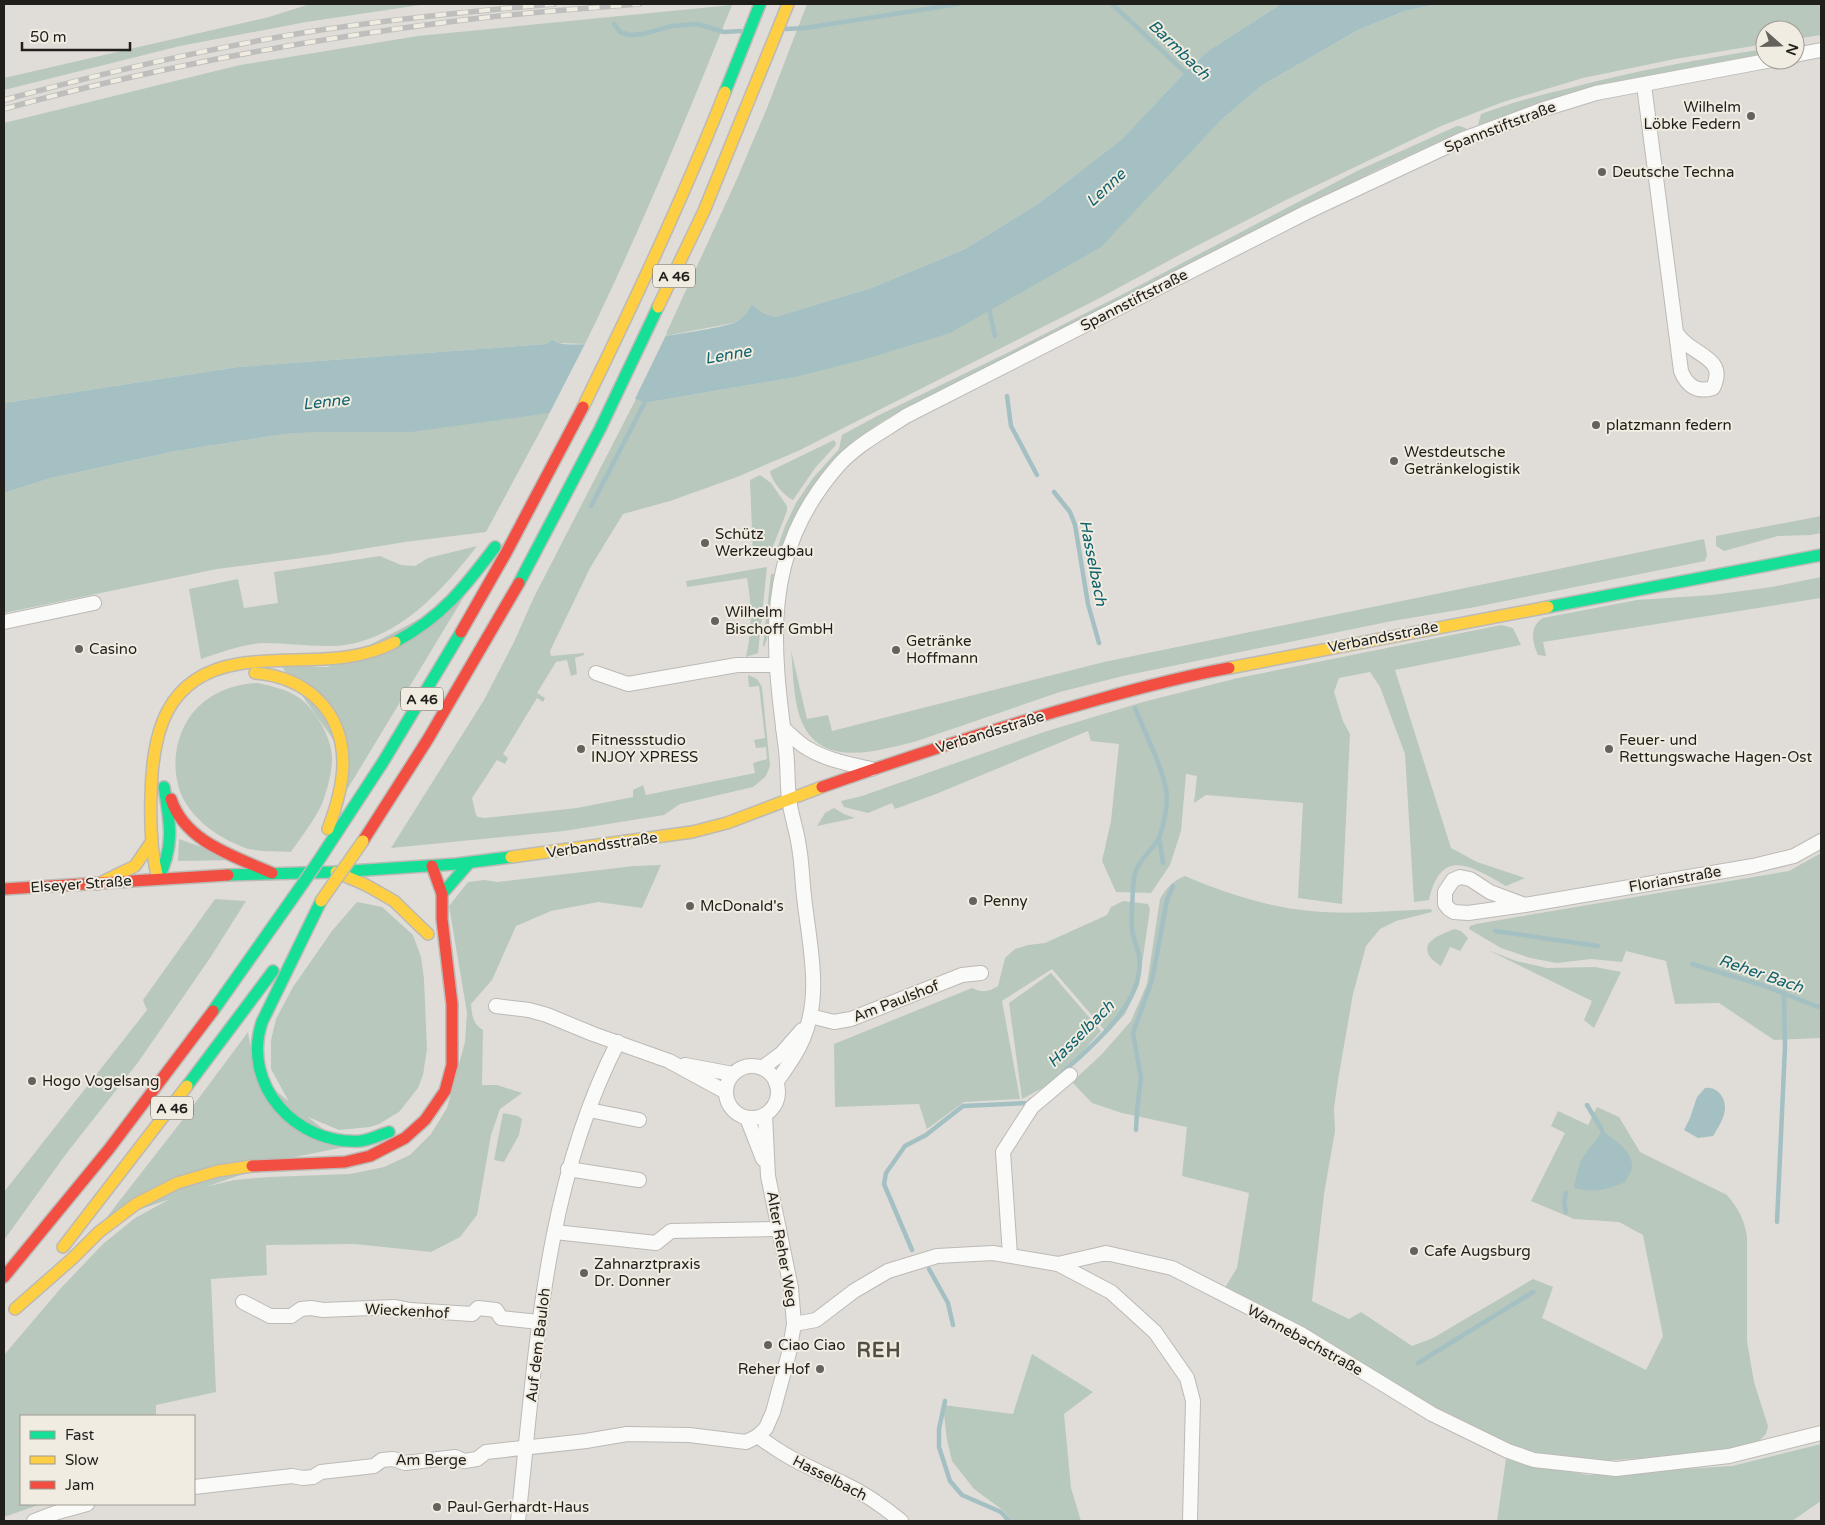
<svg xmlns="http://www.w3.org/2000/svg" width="1825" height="1525" font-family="'Varela Round',sans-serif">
	<rect width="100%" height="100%" fill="#e0ddd8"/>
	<g fill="#b8c8bd">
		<path d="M310,4H427L306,22L180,46L4,90V78L269,17Z"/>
		<path d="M807,4H1281L1208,51L1185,72L1122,139L1038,204L965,249L871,288L775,317L763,313L752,304L743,318L733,323L665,336L736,181L767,108Z"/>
		<path d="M1438,4H1821V35L1795,39V30H1765V44L1675,59L1583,78L1503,102L1441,126L1288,199L1183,253L1096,300L798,451L737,477L670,501L623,514L590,568L550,651L551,656L584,653V655L575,658L577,674L571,676L567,660L556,662L537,693L545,698L543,702L537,698L503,754L508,758L505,764L497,760L472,798L476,815L478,817L485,818L577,808L633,797V790L643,785L646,795L755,773L753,763L767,759L766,747L756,748L754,740L765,738L759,686L749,687L748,675L757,679L762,687L770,766L766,776L753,787L680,804L664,815L564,831L391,848L484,700L514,642L534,597L636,399L644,403L791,378L1219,122L1261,86L1358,30L1405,11Z"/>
		<path d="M732,5C686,119 639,234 585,344L559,343L553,339L546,344L238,367L4,403V123L240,65L418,36Z"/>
		<path d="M1765,49V54C1668,70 1571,91 1478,125L1481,114C1510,103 1540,95 1570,88C1634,71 1699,59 1765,49Z"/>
		<path d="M1457,126H1460L1467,129L1377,170L886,419C833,453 801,491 780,551L777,549L785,526L796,503L813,478L839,449L842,435L877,416L1007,353L1127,292L1359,170Z"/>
		<path d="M550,413L486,532L405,542L325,555L217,569L4,613V493L51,478L176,451L285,434Z"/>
		<path d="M834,440L836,443L835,446L815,468L793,500C784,496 771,480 770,471Z"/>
		<path d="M760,475L771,483L787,506V511L770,554L753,556L750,480Z"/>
		<path d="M1821,516V533L1811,535L1778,536L1724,551L1716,546V536Z"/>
		<path d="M1704,539L1707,555L1705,561L1470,608L1392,621L1123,676L1060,692L917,741C873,752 814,771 798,711C793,691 793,670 791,650L807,719L828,715L832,731L1104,662Z"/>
		<path d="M477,546C440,594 391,648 326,646C305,646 285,643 264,643C243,644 221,652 201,659L189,589L238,579L244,608L278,603L274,572L380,556L401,565L415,566L428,558Z"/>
		<path d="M767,567L758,653L746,657C752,629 752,607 747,578L687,587L686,581Z"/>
		<path d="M771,574H774L767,639L764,647L763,646Z"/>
		<path d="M1821,577V598L1543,642L1546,656L1538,655C1532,642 1529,626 1543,618L1637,600L1712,595L1772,587Z"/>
		<path d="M465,595L345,793L349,762L282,667H328Z"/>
		<path d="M1501,625L1513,628L1521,645L1395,670L1451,848L1477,862L1525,878L1506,886C1473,867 1441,845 1429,900L1414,902L1405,754L1380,687L1370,672L1339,678L1334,692L1343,721L1350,734L1342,904L1298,898L1303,803L1206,795L1194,803L1197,776L1186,774L1181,831L1170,865L1151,893L1116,892L1102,861L1111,821L1119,744L1091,741L1088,731L936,794L895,809L892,803L868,813L844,807L841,801L862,796L1044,732L1143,702L1238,678Z"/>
		<path d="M258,683C271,686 286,689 298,697C314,707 333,739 332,759C332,773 327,790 322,804C314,821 301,837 291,852C274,851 253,853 238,845C217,836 197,822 185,802C177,788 174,769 176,754C182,710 214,685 258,683Z"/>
		<path d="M834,808L844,814L855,818L817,826L825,813Z"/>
		<path d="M179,839L238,860L178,861Z"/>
		<path d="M1821,853V1038L1774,1040L1719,1003L1675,1004L1666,961L1626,951L1622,962L1591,959L1557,963L1530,958L1501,948L1469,929L1470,926L1476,924L1789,871Z"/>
		<path d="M661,865L642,908L598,902L551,911L516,926L492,980L471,1004C472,1016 473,1024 483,1030L482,1085H497L522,1093L500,1109L491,1135L477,1215L460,1237L431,1252L355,1244L266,1245L267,1275L211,1279L216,1392L156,1405V1416H21V1504H41L4,1517V1355L61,1288L103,1244L135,1218L170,1199L201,1188L234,1180L269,1177L350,1174L384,1167L410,1155L431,1134L447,1108L465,1042L467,1013L449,906L468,882L485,880L497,882L634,866Z"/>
		<path d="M1185,876C1225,893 1267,907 1310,911C1350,915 1391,911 1431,909L1432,912L1396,921L1380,929L1366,946L1353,994L1338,1080L1334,1108L1335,1131L1324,1194L1312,1301L1349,1319L1361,1312L1412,1346L1433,1338L1533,1279L1553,1287L1542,1318L1646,1370L1663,1336L1643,1235L1619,1222L1574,1219L1531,1201L1565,1133L1551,1126L1558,1111L1588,1125L1597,1107L1619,1117L1640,1152L1727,1195C1738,1208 1744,1219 1747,1236V1341L1754,1382L1768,1426L1766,1434L1753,1447L1728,1452L1587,1462L1509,1447L1434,1412L1223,1291L1237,1268L1249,1193L1182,1176L1187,1127L1122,1113L1092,1103L1072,1082L1102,1054L1131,1021L1147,984L1160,899C1167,887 1173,881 1185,876Z"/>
		<path d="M215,899L246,901L210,958L139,1061L66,1154L4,1240V1192L147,1010L143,1000Z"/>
		<path d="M1123,901L1148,904L1150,909L1139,985L1125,1014L1107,1033L1052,969L1002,1001L1020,1099L964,1102L927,1129L919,1104L835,1107L834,1044L972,988C983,993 988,992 998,986L1005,958L1015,949L1028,945L1045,943L1107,915L1111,907Z"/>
		<path d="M357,902L382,907L413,935L421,957L424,979L427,1049L423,1075L418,1088L399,1112L379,1124L370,1127L339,1130L294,1111L271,1069V1040L276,1019L293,987L332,931Z"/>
		<path d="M1454,929L1461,931L1468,938L1460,951L1450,947L1441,966C1433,960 1425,956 1428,944L1436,937Z"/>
		<path d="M1488,950L1516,961L1547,968L1595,967L1621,972L1594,1028L1584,1020L1592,1001Z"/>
		<path d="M1051,973L1101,1031L1075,1060L1046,1086L1022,1099L1009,1003Z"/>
		<path d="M248,1032L255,1074L345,1147L290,1158L103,1222L184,1118Z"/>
		<path d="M503,1113L518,1116L522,1119L519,1135L504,1162L494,1160Z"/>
	</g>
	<g fill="#b7c8bc">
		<path d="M1032,1354L1093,1392L1064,1414L1071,1488L1081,1521H1012L1004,1511L974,1489L952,1461L947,1440L943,1405L1013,1414Z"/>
		<path d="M1821,1444V1501L1792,1521H1497L1506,1459L1588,1475L1732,1466Z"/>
	</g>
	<g fill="#a4c0c2">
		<path d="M1281,4H1438L1405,11L1358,30L1261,86L1219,122L1101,247L950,333L862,360L791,378L644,403L636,399L550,413L411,432H316L285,434L176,451L51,478L4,493V403L238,367L546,344L553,339C553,339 558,343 559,343C578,350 712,331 734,323C743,319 747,312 752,304L763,313L775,317L871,288L965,249L1038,204L1122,139L1185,72L1208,51Z"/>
		<path d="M1705,1088C1717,1086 1726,1098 1725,1109C1724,1119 1718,1128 1713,1136L1698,1138L1684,1130L1690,1118L1697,1097Z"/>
		<path d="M1602,1130C1612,1139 1633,1150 1632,1167C1632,1171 1627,1178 1625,1182C1607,1190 1594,1193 1574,1188C1576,1178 1578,1165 1583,1157C1590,1147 1597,1141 1602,1130Z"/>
	</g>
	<path fill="#e0ddd8" d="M667,333L634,401L548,416L586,342Z"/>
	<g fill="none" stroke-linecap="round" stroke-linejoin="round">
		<g stroke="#a4c0c2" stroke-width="4.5">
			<path d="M1112,4L1188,75"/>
			<path d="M614,24L620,32L630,35L643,34L672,26L697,24L724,32L741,31"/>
			<path d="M786,29L805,28L958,4"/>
			<path d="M989,308L995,336"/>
			<path d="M1007,396L1011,426L1037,475"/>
			<path d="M1054,492L1070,512L1075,525L1088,604L1099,643"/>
			<path d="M591,506L647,398"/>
			<path d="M1159,837L1163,863"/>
			<path d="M1495,931L1598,946"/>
			<path d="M1692,964L1762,985L1821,1008"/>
			<path d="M1063,1072C1094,1044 1146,1002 1139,955C1137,947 1133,938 1132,930C1131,922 1133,879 1135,873C1139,858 1155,849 1160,835C1164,823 1167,810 1167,797C1166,774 1144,731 1135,708"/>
			<path d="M1587,1105L1602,1130"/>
			<path d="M1136,1130L1137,1110L1141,1078L1133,1033L1152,980L1167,900L1173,886"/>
			<path d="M1566,1212L1564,1202L1566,1193"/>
			<path d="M1777,1222L1785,1047L1784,993"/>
			<path d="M912,1250L884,1184L886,1173L905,1146L926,1135L963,1106L1028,1103L1031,1100"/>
			<path d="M929,1269L948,1303L953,1325"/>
			<path d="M1418,1363L1533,1292"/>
			<path d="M945,1401L939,1429V1447L950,1481L962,1495L1001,1512L1009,1521"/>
		</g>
		<defs>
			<g id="street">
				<path d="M1795,55L1821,50"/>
				<path d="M1644,85L1681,371C1687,386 1697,393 1713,388C1725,363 1705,358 1688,345C1684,342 1680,338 1677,334"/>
				<path d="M4,622L94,603"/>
				<path d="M596,673L628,684L737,665H776"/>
				<path d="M783,728C791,735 798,743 807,748C826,760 850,764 871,769"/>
				<path d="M1525,905L1490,892L1470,879L1460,877L1453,880L1445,892V904L1449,909L1454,912L1468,913L1525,905L1753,866L1794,856L1821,841"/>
				<path d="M496,1006L529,1010L547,1015L593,1034L669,1061L726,1092"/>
				<path d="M810,1016L834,1022L851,1019L962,975L981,973"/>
				<path d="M685,1065L733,1074"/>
				<circle cx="752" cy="1092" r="26"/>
				<path d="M762,1068L781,1054L802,1030"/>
				<path d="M776,1083C785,1069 796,1056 802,1041C823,995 809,944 804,896C802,880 802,863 799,847C797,831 791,815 789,799C787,783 788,766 786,750C772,643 761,555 837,467C856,445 882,432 906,416L1307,212L1461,140L1541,110L1596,93L1772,60"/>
				<path d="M589,1110L639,1120"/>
				<path d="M747,1118L763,1159"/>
				<path d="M568,1169L639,1180"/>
				<path d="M555,1232L656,1243L671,1231L779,1229"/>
				<path d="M1010,1255L1003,1152L1032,1107L1070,1075"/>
				<path d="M1058,1264L1111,1292L1155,1332L1187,1378L1193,1401L1190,1521"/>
				<path d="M243,1302L270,1316H291L301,1309L311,1308L323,1310L395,1307L410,1310L472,1314L478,1308L496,1310L501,1318L539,1322"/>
				<path d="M794,1324L816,1320L854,1291L888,1271L937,1256L993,1253L1058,1264L1106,1253L1172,1268L1301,1334L1432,1414L1508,1451L1534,1460L1616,1469L1729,1456L1821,1433"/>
				<path d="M758,1436C784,1457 813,1469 843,1483C864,1493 883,1506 901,1521"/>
				<path d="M194,1487L292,1476L303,1478L313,1477L321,1472L374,1466L382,1460L393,1459L405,1463L455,1457L464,1461L477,1459L486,1452L586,1441L627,1434L689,1435L746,1442L758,1436L766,1428L773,1412L789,1353L794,1324L791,1288L768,1176L765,1115"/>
				<path d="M34,1521L58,1512L87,1504"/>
				<path d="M518,1521C536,1360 542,1190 618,1042"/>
			</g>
			<g id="fast">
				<path d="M725,92L760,4"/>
				<path d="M519,583L600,429L658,307"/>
				<path d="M1548,607L1821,555"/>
				<path d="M395,642C442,617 464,588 495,547"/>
				<path d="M317,863L383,762L461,632"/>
				<path d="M228,875L336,872L456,864L511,857"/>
				<path d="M158,879C175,846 170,822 164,787"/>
				<path d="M442,894L469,863"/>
				<path d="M321,901L262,1022C241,1085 296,1145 360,1141C370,1140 379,1135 389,1132"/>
				<path d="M213,1011L292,899"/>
				<path d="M187,1086L273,971"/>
			</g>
			<g id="slow">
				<path d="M658,307L704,211L788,4"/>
				<path d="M583,407C634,303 683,199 725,92"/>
				<path d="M1229,668L1548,607"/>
				<path d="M255,673C305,677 342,709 343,762C343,785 336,808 328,829"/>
				<path d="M511,857L692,832L727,823L822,787"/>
				<path d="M336,872L366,885L394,901L428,934"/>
				<path d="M158,879C151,852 150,824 151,796C152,732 166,676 238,664C291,655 346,668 395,642"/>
				<path d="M98,884L135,866L152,841"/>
				<path d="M63,1247L187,1086"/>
				<path d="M15,1309L73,1258L99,1232L136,1204L177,1183L218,1171L252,1166"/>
			</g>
			<g id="jam">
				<path d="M461,632L506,553L583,407"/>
				<path d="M822,787C913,755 1006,725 1100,699C1143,687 1185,676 1229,668"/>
				<path d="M171,799C185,842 234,856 272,873"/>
				<path d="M363,841L428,739L519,583"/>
				<path d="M4,889L228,875"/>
				<path d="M252,1166L345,1162L370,1156L405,1138L425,1120L445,1091L452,1065V1004L442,919V894L432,866"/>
				<path d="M4,1277L109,1149L213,1011"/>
			</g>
		</defs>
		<use href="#street" stroke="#bcbab6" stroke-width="16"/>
		<use href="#fast" stroke="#bcbab6" stroke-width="14"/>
		<use href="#slow" stroke="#bcbab6" stroke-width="14"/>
		<use href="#jam" stroke="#bcbab6" stroke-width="14"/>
		<use href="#street" stroke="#fafaf9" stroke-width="14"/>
		<use href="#fast" stroke="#16e098" stroke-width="11"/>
		<use href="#slow" stroke="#ffcf43" stroke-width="11"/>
		<use href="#jam" stroke="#f24e42" stroke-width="11"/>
		<defs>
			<g id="rail">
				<path d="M4,100C106,72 210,48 314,31C393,19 474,11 554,4"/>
				<path d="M4,109C152,68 304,40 456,21C517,13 579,9 640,4"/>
			</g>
		</defs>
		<use href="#rail" stroke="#bebebc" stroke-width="5.5"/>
		<use href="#rail" stroke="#f1ece1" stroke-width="4" stroke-dasharray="11" stroke-linecap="butt"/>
		<defs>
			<path id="fast-bridge" d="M292,899L317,863"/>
			<path id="slow-bridge" d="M321,901L363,841"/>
		</defs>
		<use href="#fast-bridge" stroke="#bcbab6" stroke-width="14" stroke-linecap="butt"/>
		<use href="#slow-bridge" stroke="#bcbab6" stroke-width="14" stroke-linecap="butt"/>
		<use href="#fast-bridge" stroke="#16e098" stroke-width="11"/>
		<use href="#slow-bridge" stroke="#ffcf43" stroke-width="11"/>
	</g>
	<g fill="#64625d" stroke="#f1ece1" stroke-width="2">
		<circle cx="1751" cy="116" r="5"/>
		<circle cx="1602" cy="172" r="5"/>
		<circle cx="1596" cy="425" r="5"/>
		<circle cx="1394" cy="461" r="5"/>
		<circle cx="705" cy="543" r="5"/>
		<circle cx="715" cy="621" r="5"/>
		<circle cx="79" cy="649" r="5"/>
		<circle cx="896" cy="650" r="5"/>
		<circle cx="581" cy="749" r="5"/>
		<circle cx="1609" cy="749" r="5"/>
		<circle cx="973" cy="901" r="5"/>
		<circle cx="690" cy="906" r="5"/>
		<circle cx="32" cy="1081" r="5"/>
		<circle cx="1414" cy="1251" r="5"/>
		<circle cx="584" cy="1273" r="5"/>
		<circle cx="768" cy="1345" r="5"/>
		<circle cx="820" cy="1369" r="5"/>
		<circle cx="437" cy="1507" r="5"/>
	</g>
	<g text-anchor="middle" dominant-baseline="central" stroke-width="4" stroke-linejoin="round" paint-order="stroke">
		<g fill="#f1ece1" stroke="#5f5c56" stroke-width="1">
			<rect x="653" y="264.5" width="42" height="23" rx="4"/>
			<rect x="401" y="687.5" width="42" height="23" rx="4"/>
			<rect x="151" y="1096.5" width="42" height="23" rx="4"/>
		</g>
		<g font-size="14" font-weight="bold" fill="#211f1b">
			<text x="674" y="276">A 46</text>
			<text x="422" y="699">A 46</text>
			<text x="172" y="1108">A 46</text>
		</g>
		<g font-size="15" fill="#211f1b" stroke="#f1ece1" text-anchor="start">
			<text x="1741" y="107" text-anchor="end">Wilhelm<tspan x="1741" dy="17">Löbke Federn</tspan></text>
			<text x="1612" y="172">Deutsche Techna</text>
			<text x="1606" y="425">platzmann federn</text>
			<text x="1404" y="452">Westdeutsche<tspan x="1404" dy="17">Getränkelogistik</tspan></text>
			<text x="715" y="534">Schütz<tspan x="715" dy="17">Werkzeugbau</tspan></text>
			<text x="725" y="612">Wilhelm<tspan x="725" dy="17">Bischoff GmbH</tspan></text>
			<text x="906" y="641">Getränke<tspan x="906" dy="17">Hoffmann</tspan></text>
			<text x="89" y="649">Casino</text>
			<text x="591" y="740">Fitnessstudio<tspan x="591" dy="17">INJOY XPRESS</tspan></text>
			<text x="1619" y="740">Feuer- und<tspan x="1619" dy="17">Rettungswache Hagen-Ost</tspan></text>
			<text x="983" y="901">Penny</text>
			<text x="700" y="906">McDonald's</text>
			<text x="42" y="1081">Hogo Vogelsang</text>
			<text x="1424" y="1251">Cafe Augsburg</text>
			<text x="594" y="1264">Zahnarztpraxis<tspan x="594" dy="17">Dr. Donner</tspan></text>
			<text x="778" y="1345">Ciao Ciao</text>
			<text x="810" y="1369" text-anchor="end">Reher Hof</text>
			<text x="447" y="1507">Paul-Gerhardt-Haus</text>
		</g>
		<g font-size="15" fill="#211f1b" stroke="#f1ece1">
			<text transform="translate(1500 127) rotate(-21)">Spannstiftstraße</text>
			<text transform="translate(1134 300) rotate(-27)">Spannstiftstraße</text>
			<text transform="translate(1383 637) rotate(-11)">Verbandsstraße</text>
			<text transform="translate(990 732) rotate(-17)">Verbandsstraße</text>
			<text transform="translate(602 845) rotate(-8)">Verbandsstraße</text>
			<text transform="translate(1675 879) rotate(-10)">Florianstraße</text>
			<text transform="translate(81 884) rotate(-4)">Elseyer Straße</text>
			<text transform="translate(896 1001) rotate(-21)">Am Paulshof</text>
			<text transform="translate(782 1249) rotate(80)">Alter Reher Weg</text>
			<text transform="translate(407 1311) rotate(3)">Wieckenhof</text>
			<text transform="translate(1305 1340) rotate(29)">Wannebachstraße</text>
			<text transform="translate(538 1345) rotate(-83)">Auf dem Bauloh</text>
			<text x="431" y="1460">Am Berge</text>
			<text transform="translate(830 1478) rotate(27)">Hasselbach</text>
		</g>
		<g font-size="16" font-style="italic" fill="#10636d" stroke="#f1ece1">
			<text transform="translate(1179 50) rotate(44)">Barmbach</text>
			<text transform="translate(1106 188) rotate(-43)">Lenne</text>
			<text transform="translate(728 355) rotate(-10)">Lenne</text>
			<text transform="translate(326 402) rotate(-6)">Lenne</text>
			<text transform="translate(1093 563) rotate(79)">Hasselbach</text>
			<text transform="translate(1761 974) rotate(19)">Reher Bach</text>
			<text transform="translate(1081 1034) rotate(-45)">Hasselbach</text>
		</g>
		<g font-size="20" font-weight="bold" letter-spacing="1" fill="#524e45" stroke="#f1ece1">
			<text x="879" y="1351">REH</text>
		</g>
	</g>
	<rect width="1825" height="1525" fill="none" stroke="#211f1b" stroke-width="10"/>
	<rect x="20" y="1415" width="175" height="90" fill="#f1ece1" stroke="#9e9a92"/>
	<rect x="30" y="1431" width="25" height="8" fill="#16e098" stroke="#9e9a92"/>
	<text x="65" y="1440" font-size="15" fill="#211f1b">Fast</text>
	<rect x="30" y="1456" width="25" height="8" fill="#ffcf43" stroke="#9e9a92"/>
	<text x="65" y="1465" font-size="15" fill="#211f1b">Slow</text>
	<rect x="30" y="1481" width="25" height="8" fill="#f24e42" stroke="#9e9a92"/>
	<text x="65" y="1490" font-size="15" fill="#211f1b">Jam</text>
	<g transform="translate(1780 45) rotate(110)"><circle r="24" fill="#f1ece1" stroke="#9e9a92"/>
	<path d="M0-4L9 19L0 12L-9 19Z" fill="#64625d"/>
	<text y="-8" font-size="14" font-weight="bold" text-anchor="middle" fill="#211f1b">N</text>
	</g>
	<path d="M22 42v8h108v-8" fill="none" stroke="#211f1b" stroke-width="2.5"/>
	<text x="30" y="42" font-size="15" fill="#211f1b" stroke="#f1ece1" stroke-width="4" paint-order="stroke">50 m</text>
</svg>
